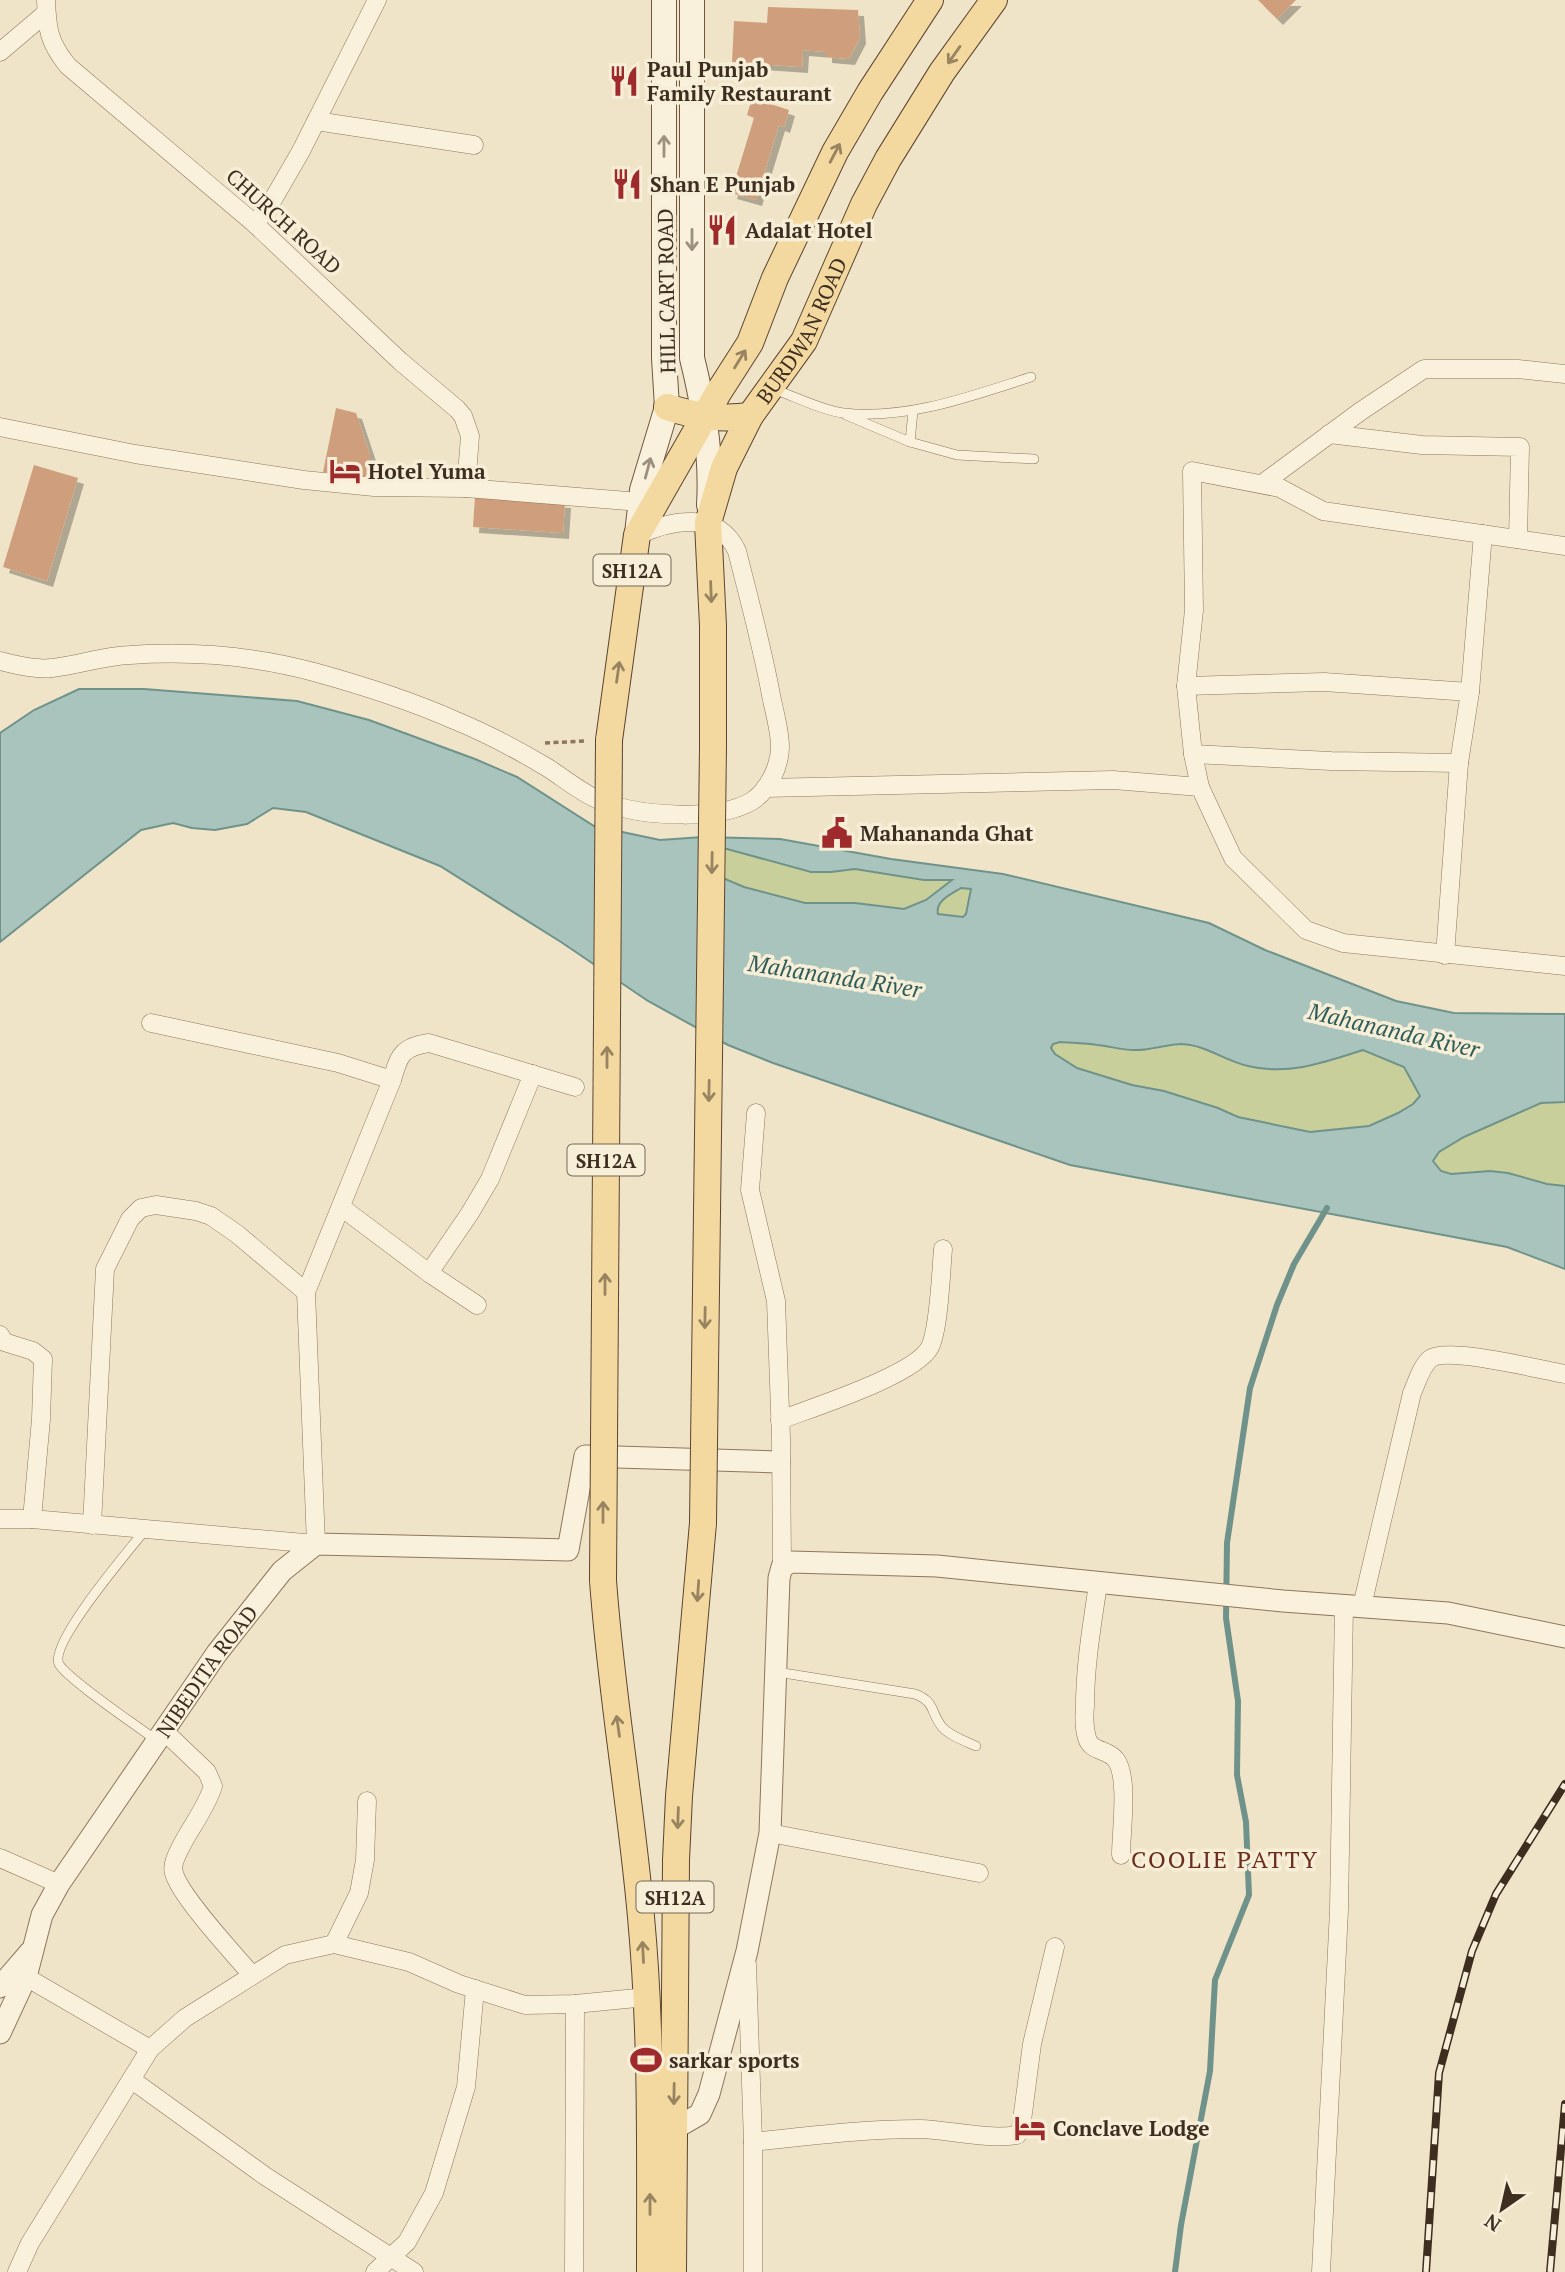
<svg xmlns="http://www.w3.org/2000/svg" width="1565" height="2272" font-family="'PT Serif',serif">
	<defs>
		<filter id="shadow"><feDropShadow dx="6" dy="6" stdDeviation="0" flood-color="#0004"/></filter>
	</defs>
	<rect width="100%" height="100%" fill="#f0e4c8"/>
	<g fill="#c9cf9b">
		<path d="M712,847L727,849L811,872H830L855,869L924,880H953L925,900L904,909L855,903H805L744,887L725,879L707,863Z"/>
		<path d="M961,888L971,889L966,915L963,917L938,915C935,901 951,894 961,888Z"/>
		<path d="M1060,1042L1151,1050L1181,1044L1208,1050L1247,1066L1266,1068H1304L1332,1061L1363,1050L1404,1067L1420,1096L1413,1104L1398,1113L1369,1126L1310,1132L1237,1117L1218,1108L1164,1091L1132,1085L1077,1068L1055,1054L1051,1048L1053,1044Z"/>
		<path d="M1565,1102V1186L1547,1184L1508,1173L1490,1171L1451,1174L1441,1171L1433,1161L1439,1152L1464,1137L1541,1103Z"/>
	</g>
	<path fill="#a9c4bc" stroke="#6f938a" stroke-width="2" fill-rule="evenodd" d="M79,689H144L297,701L369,720L475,759L517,777L594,826L660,840L703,837L780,839L891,859L1003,874L1209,923L1265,950L1396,1001L1454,1013L1565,1014V1102L1541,1103L1464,1137L1439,1152L1433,1161L1441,1171L1451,1174L1490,1171L1508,1173L1547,1184L1565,1186V1269L1507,1247L1070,1165L773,1063L728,1045L648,1001L561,942L440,866L306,812L273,808L247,824L215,830L192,828L173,823L141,830L0,942V733L34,710ZM713,847L727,849L811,872H831L855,869L924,880H952L926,900L904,909L855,903H805L744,887L725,879L707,863ZM961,888L971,889L966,914L963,917L938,914C935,901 951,894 961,888ZM1060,1042C1072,1043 1085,1043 1097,1045C1109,1046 1122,1050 1134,1050C1151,1051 1166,1044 1182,1044C1206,1045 1225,1061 1248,1066C1288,1076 1326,1062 1363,1050L1404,1067L1420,1096L1413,1104L1398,1113L1369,1126L1310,1132L1238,1117L1218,1108L1164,1091L1132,1085L1077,1068L1055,1054L1051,1048L1053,1044Z"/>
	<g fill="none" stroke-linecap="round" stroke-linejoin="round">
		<path stroke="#6f938a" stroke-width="6" d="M1175,2272L1181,2225L1210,2071L1215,1980L1249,1895L1246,1822L1237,1775L1238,1701L1226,1618L1227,1543L1250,1388L1277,1305L1294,1264L1327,1208"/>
	</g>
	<g fill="#cf9f7d" filter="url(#shadow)">
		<path d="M1258,0H1296L1277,19Z"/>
		<path d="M768,7L858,10L860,38L849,59L826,57V52L803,50L802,67L732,62L734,21L767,23Z"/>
		<path d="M752,98L789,110L784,127L779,125L756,200L731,193L754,118L747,115Z"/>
		<path d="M336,408L356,413L370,455L369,479L323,472Z"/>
		<path d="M34,465L78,478L47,581L3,567Z"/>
		<path d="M475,496L565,502L563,533L473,527Z"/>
	</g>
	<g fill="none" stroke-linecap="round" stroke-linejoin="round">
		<defs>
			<g id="service">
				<path d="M773,389C794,396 823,411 844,413C908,420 971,396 1031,377"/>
				<path d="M846,415L910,442L957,455L1034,459"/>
				<path d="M910,442L913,411"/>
				<path d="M146,1529C130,1549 49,1643 59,1664C67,1679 139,1727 157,1741"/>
				<path d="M777,1672L915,1694C936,1702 930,1712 942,1727C950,1736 965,1741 976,1746"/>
			</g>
			<g id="minor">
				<path d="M46,0C47,29 49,43 68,66L255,224L400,361L457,409L463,416L470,436L466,488"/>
				<path d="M0,52L46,13"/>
				<path d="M316,121L474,145"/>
				<path d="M255,224L271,203L301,151L377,0"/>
				<path d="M0,427L135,454L304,480L374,487L466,488L640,502"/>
				<path d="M1329,434L1422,445L1520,447L1518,539"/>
				<path d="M1262,484L1361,411L1424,369H1518L1565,374"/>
				<path d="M1565,546L1323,511L1280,488L1192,471L1194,610L1186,686L1193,754L1200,787L1233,858L1306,930L1343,943L1565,966"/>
				<path d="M0,661C17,665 35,670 52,668C78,665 104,656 130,655C191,651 255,656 314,672C361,685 409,700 454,720C486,733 518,750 548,768C568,781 588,798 612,805C647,816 719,821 752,801C768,791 780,766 780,747C780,730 774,711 771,695C762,646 749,599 737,551C718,510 671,520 638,535"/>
				<path d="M1186,686L1324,682L1470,692"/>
				<path d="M1193,754L1331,761L1459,763"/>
				<path d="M765,788L1113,780L1200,787"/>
				<path d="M1445,955L1459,763L1470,692L1483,534"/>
				<path d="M151,1023L338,1063L392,1080"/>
				<path d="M756,1113L750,1190L776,1301L781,1438L782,1567"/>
				<path d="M341,1207L429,1273L477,1305"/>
				<path d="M429,1273L470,1213L490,1179L533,1074"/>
				<path d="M0,1335L4,1342L33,1351L43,1359L41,1419L32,1519"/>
				<path d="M780,1420C811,1408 916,1375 930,1347C939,1329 941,1272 943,1249"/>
				<path d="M0,1519H32L316,1544L306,1292L392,1080C399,1055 402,1047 429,1043L575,1087"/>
				<path d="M92,1525L105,1269L130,1219L141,1208L156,1205L196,1211L211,1216L237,1234L306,1292"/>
				<path d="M1098,1584C1092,1625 1085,1665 1085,1706C1084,1716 1084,1728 1087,1738C1091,1752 1108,1749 1116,1760C1129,1777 1121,1832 1121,1855"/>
				<path d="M1362,1606L1412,1393C1417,1382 1421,1367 1430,1359C1446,1346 1541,1370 1565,1374"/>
				<path d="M164,1731L207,1772L213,1786C205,1812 186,1832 176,1857C174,1862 172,1868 174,1873C180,1896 234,1954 252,1975"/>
				<path d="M770,1833L979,1873"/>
				<path d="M0,1858L59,1884"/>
				<path d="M334,1944L359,1893L365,1860L367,1801"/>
				<path d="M747,1964L753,2142V2272"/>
				<path d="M26,1977L150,2049"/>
				<path d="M132,2080L265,2176L414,2272"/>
				<path d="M753,2142C809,2136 864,2129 920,2129C950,2130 988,2140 1017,2135L1021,2128L1032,2044L1055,1947"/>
				<path d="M17,2272L30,2243L150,2049L185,2018L285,1955L334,1944L409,1962L459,1984L525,2005L575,2004L647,1997"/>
				<path d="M375,2272L407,2242L434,2193L466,2087L475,1989"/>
				<path d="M574,2272L575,2004"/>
				<path d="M1321,2272L1339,1910L1344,1605"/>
			</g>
			<g id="tertiary">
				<path d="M0,1987L30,1952"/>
				<path id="s1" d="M0,2033L26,1977L42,1915L59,1884L217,1653L282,1571L316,1544L568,1550L585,1456L779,1462"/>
				<path d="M674,2129L700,2114L709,2094L747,1951L770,1833L779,1578L782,1567L791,1562L937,1566L1283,1601L1448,1613L1565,1637"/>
			</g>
			<g id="secondary">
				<path d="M692,0V358C704,406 712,456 709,505"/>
				<path d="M637,534L642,490L667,407L664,358V0"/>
			</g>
			<g id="primary">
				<path d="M667,407C695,416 720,420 750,416"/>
				<path d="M609,740L637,535L718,393L750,343L775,278L835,152L870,92L930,0"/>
				<path id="s2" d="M713,746V626L708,523L724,468L750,416L804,341L864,204L888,159L942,72L994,0"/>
				<path d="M603,1580C611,1693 631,1804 641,1917C652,2035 650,2154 650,2272"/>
				<path d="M673,2272L676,1860L679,1796L703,1523"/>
			</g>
		</defs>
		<use href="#service" stroke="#8d765c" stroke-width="10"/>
		<use href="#minor" stroke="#8d765c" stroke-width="19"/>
		<use href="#tertiary" stroke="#8d765c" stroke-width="23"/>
		<use href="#secondary" stroke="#6f573f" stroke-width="26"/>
		<use href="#primary" stroke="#5b4430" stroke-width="28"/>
		<path stroke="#8d765c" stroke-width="3.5" stroke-dasharray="5 3.5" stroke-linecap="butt" d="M545,743L586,741"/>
		<use href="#service" stroke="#faf1dc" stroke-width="9"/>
		<use href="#minor" stroke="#faf1dc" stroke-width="18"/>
		<use href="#tertiary" stroke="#faf1dc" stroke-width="21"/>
		<use href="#secondary" stroke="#faf1dc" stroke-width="24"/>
		<use href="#primary" stroke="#f3d9a0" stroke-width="26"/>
		<defs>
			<g id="rail">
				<path d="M1426,2272L1439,2073L1472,1951L1496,1894L1565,1784"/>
				<path d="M1550,2272L1565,2104"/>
			</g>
		</defs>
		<use href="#rail" stroke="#3d2e20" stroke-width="8"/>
		<use href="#rail" stroke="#f7eed8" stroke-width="5" stroke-dasharray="16" stroke-linecap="butt"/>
		<defs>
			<g id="primary-bridge">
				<path d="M703,1523L713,746"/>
				<path d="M603,1580L609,740"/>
			</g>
		</defs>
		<use href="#primary-bridge" stroke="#5b4430" stroke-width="28" stroke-linecap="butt"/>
		<use href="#primary-bridge" stroke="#f3d9a0" stroke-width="26"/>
	</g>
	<defs><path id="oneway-shaft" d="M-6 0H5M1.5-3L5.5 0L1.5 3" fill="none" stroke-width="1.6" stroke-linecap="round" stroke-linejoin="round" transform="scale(1.75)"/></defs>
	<g stroke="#988460">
		<use href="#oneway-shaft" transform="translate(954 55) rotate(125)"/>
		<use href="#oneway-shaft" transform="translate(835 153) rotate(-62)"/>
		<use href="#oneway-shaft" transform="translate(740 359) rotate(-58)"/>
		<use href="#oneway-shaft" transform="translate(711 592) rotate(88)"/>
		<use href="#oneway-shaft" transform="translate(618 672) rotate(-82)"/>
		<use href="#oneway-shaft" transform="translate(712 863) rotate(91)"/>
		<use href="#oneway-shaft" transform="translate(607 1057) rotate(-90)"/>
		<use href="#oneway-shaft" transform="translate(709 1091) rotate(91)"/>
		<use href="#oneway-shaft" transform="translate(605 1284) rotate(-90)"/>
		<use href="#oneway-shaft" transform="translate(705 1318) rotate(91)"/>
		<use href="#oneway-shaft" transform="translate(603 1512) rotate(-90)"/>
		<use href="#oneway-shaft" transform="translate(698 1591) rotate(94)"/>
		<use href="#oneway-shaft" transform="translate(618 1726) rotate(-98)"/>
		<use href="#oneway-shaft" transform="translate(678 1818) rotate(92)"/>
		<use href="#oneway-shaft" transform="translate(643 1952) rotate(-93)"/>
		<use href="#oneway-shaft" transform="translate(674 2094) rotate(91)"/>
		<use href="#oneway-shaft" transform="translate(650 2204) rotate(-90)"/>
	</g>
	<g stroke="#9c907e">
		<use href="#oneway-shaft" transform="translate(664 146) rotate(-90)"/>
		<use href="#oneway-shaft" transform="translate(692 240) rotate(90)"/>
		<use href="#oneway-shaft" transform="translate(648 468) rotate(-75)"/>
	</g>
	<defs>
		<symbol id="restaurant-bare" viewBox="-9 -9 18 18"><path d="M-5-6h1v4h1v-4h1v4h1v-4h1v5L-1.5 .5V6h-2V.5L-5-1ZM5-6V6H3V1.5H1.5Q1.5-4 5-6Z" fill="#9e2a2b" stroke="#f7eed8" stroke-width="2.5" paint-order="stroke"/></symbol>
		<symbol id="hotel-bare" viewBox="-9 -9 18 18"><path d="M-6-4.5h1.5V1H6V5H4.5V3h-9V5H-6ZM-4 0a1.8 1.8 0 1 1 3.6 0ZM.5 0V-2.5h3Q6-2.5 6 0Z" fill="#9e2a2b" stroke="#f7eed8" stroke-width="2.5" paint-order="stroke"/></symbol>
		<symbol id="civic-bare" viewBox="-9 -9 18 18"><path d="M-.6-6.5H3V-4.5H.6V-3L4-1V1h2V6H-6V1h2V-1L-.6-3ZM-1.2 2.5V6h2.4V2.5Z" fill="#9e2a2b" stroke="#f7eed8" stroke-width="2.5" paint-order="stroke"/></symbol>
		<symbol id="stadium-bare" viewBox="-9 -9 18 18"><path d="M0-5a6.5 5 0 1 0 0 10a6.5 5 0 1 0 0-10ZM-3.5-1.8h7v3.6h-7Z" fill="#9e2a2b" stroke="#f7eed8" stroke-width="2.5" paint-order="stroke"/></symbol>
	</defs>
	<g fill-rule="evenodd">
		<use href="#restaurant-bare" x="602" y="59" width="44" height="44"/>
		<use href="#restaurant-bare" x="605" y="162" width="44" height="44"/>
		<use href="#restaurant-bare" x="700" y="208" width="44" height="44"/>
		<use href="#hotel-bare" x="323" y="449" width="44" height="44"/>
		<use href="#civic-bare" x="815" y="811" width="44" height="44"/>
		<use href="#stadium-bare" x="624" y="2038" width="44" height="44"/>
		<use href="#hotel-bare" x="1008" y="2106" width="44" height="44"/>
	</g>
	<g text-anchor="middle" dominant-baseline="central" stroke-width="7" stroke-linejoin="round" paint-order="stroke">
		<g fill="#f7eed8" stroke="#756857" stroke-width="2">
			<rect x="593.5" y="554.5" width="77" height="31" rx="5"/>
			<rect x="567.5" y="1144.5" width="77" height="31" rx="5"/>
			<rect x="636.5" y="1881.5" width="77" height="31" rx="5"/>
		</g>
		<g font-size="19" font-weight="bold" fill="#3d2e20">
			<text x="632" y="570">SH12A</text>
			<text x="606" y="1160">SH12A</text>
			<text x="675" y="1897">SH12A</text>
		</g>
		<g font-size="21" font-weight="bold" fill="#3d2e20" stroke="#f7eed8" text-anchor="start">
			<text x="647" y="69">Paul Punjab<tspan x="647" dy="24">Family Restaurant</tspan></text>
			<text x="650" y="184">Shan E Punjab</text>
			<text x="745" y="230">Adalat Hotel</text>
			<text x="368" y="471">Hotel Yuma</text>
			<text x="860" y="833">Mahananda Ghat</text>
			<text x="669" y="2060">sarkar sports</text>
			<text x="1053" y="2128">Conclave Lodge</text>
		</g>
		<g font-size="21" fill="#3d2e20" stroke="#f7eed8">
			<text transform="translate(284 221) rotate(42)">CHURCH ROAD</text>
			<text transform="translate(666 291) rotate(-91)">HILL CART ROAD</text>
			<text stroke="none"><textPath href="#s2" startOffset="439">BURDWAN ROAD</textPath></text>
			<text stroke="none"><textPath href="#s1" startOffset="420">NIBEDITA ROAD</textPath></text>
		</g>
		<g font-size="23" font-style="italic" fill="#2f5d5a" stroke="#f7eed8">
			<text transform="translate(835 976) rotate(9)">Mahananda River</text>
			<text transform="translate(1394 1030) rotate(13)">Mahananda River</text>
		</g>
		<g font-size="24" letter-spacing="2" fill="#6b2e1e" stroke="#f7eed8">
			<text x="1225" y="1859">COOLIE PATTY</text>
		</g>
	</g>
	<g transform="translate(1502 2209) rotate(214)" stroke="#f7eed8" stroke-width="5" paint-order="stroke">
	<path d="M0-5L12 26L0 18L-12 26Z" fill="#3d2e20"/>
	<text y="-10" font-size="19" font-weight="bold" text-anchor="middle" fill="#3d2e20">N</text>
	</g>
</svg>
